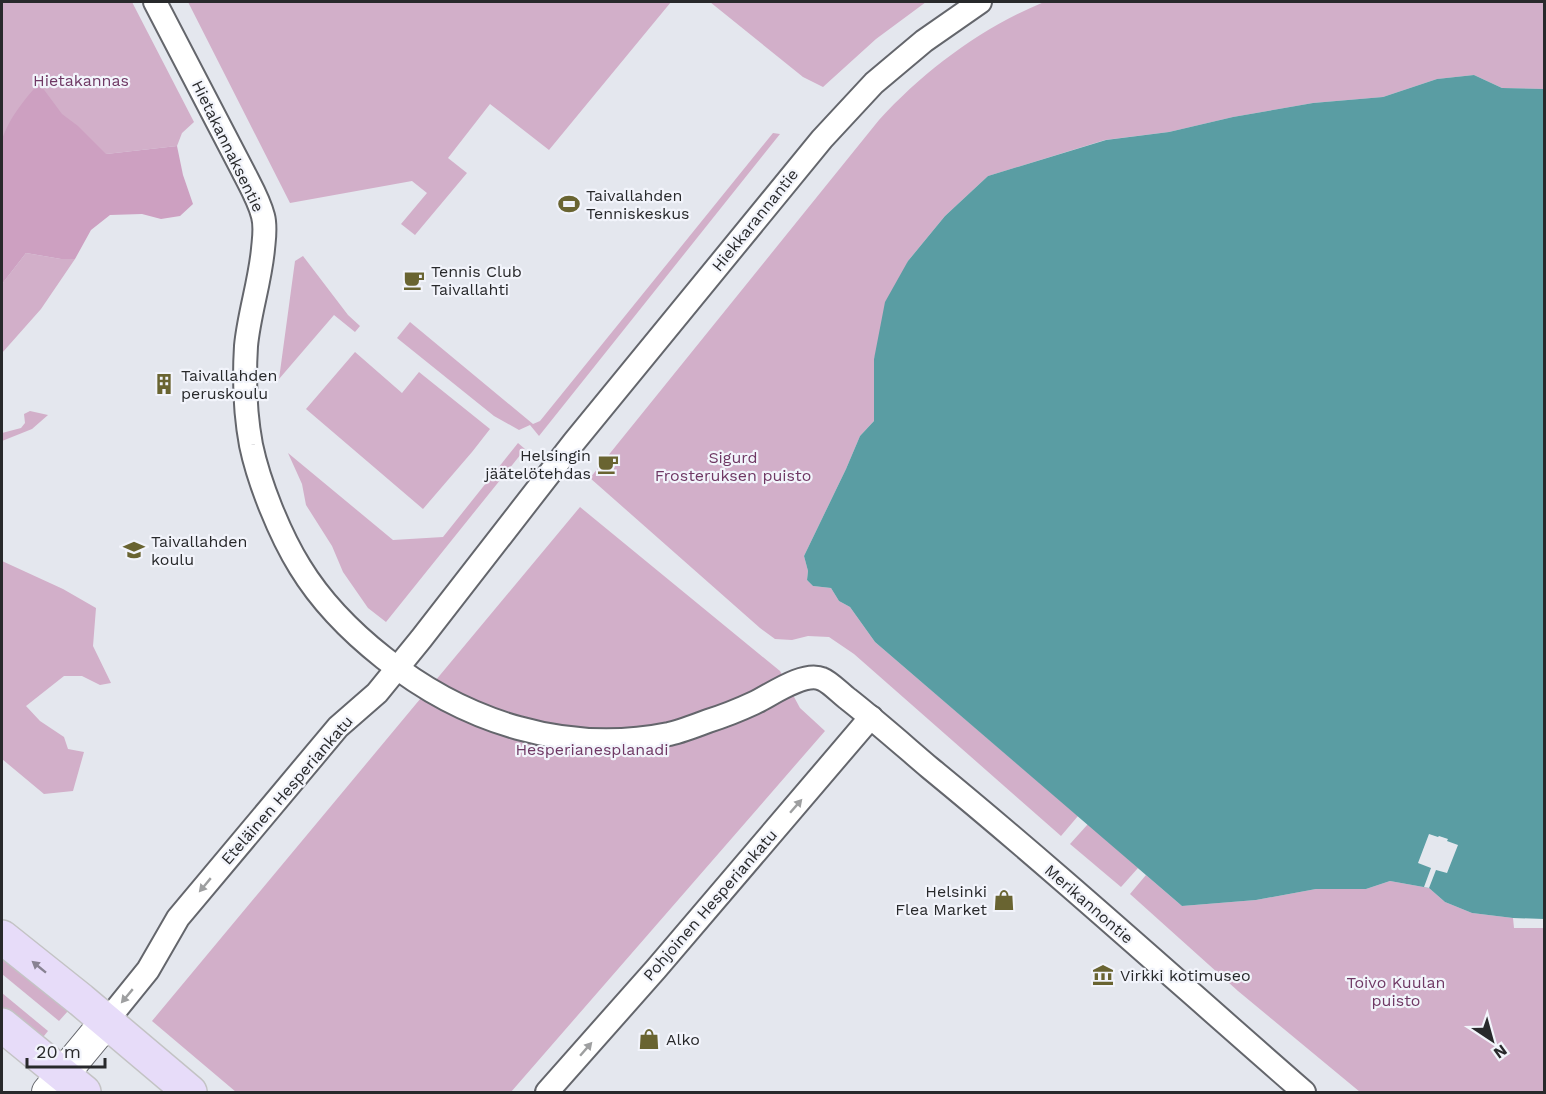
<svg xmlns="http://www.w3.org/2000/svg" width="1546" height="1094" font-family="'Work Sans',sans-serif">
	<rect width="100%" height="100%" fill="#e4e7ee"/>
	<g fill="#d2afc9">
		<path d="M2,2H132L194,122L182,133L177,146L106,154L2,192Z"/>
		<path d="M188,2H671L549,150L490,104L448,158L467,173L415,235L401,224L427,193L412,181L290,203Z"/>
		<path d="M710,2H926L876,39L823,87L803,77Z"/>
		<path d="M1044,2H1544V89L1502,88L1474,75L1437,79L1383,97L1313,103L1233,117L1169,132L1105,140L988,176L945,216L908,261L874,359V421L860,436L846,469L804,556L808,571L807,580L813,586L831,588L839,601L850,607L875,642L1078,816L1061,836L854,654L829,637L808,636L792,640L775,639L760,628L590,478L879,120C925,70 981,28 1044,2Z"/>
		<path d="M773,133L780,134L539,436L530,425L519,430L494,416L397,338L410,322L533,424L540,421Z"/>
		<path d="M26,253L61,259H75L41,309L2,353V284Z"/>
		<path d="M303,256L348,315L360,326L355,332L334,315L279,379L295,261Z"/>
		<path d="M355,352L402,393L419,372L490,429L472,452L423,509L306,409Z"/>
		<path d="M30,411L48,415L32,429L2,441V433L21,428L25,423L24,414Z"/>
		<path d="M518,443L525,449L386,622L368,608L343,572L332,546L306,505L302,484L288,453L393,540L443,537Z"/>
		<path d="M580,507L780,671L800,708L825,731L511,1092H236L152,1021Z"/>
		<path d="M2,561L63,589L96,608L93,646L111,683L100,685L82,676H64L26,706L40,721L64,737L68,749L84,752L73,791L44,794L2,759Z"/>
		<path d="M1088,824L1138,868L1121,887L1070,844Z"/>
		<path d="M1146,875L1182,906L1256,900L1316,889H1366L1390,881L1429,888L1445,902L1472,913L1513,918L1514,928H1544V1092H1360L1238,991L1130,894Z"/>
		<path d="M2,956L68,1011L59,1021L2,974Z"/>
		<path d="M2,993L48,1031L39,1042L2,1011Z"/>
	</g>
	<path fill="#cda0c1" d="M39,83L62,114L78,126L106,154L177,146L183,175L193,204L180,216L161,219L142,214L110,215L91,230L75,259H61L26,253L2,284V139C10,117 24,100 39,83Z"/>
	<path fill="#5a9da3" d="M1474,75L1502,88L1544,89V919L1513,918L1472,913L1445,902L1429,888L1390,881L1366,889H1316L1256,900L1182,906L875,642L850,607L839,601L831,588L813,586L807,580L808,571L804,556L846,469L860,436L874,421V359L885,302L908,261L945,216L988,176L1106,140L1169,132L1233,117L1313,103L1383,97L1437,79Z"/>
	<path fill="#e4e7ee" d="M1429,834L1438,837L1439,836L1448,839L1447,841L1458,845L1447,873L1436,870L1429,888L1424,887L1431,868L1418,863Z"/>
	<g fill="none" stroke-linecap="round" stroke-linejoin="round">
		<defs>
			<g id="street">
				<path d="M155,2L243,171C250,185 259,200 263,216C266,227 264,238 263,249C260,282 249,314 246,346C244,379 245,413 251,445C259,483 280,535 300,567C322,603 351,632 384,658C464,722 566,755 669,734C682,731 695,726 708,721C724,716 739,710 754,703C771,695 804,671 822,679C830,682 841,694 848,699C876,721 903,745 930,768C1058,873 1180,984 1304,1092"/>
				<path d="M106,1022L148,970L178,918L338,727L377,693L421,639L574,442L822,139L874,83L924,41L980,2"/>
				<path d="M547,1092L656,969L871,717"/>
			</g>
			<path id="secondary" d="M48,1092L106,1022"/>
			<g id="primary">
				<path d="M2,937L81,1000L190,1092"/>
				<path d="M2,1025L84,1092"/>
			</g>
		</defs>
		<use href="#street" stroke="#64666c" stroke-width="26"/>
		<use href="#secondary" stroke="#64666c" stroke-width="34"/>
		<use href="#primary" stroke="#c3c3c4" stroke-width="36"/>
		<use href="#street" stroke="#fff" stroke-width="22"/>
		<use href="#secondary" stroke="#fff" stroke-width="32"/>
		<use href="#primary" stroke="#e7dcf9" stroke-width="33"/>
	</g>
	<defs><path id="oneway-solid" d="M-6-.8H1V-3.2L6.5 0L1 3.2V.8H-6Z" transform="scale(1.5)"/></defs>
	<g fill="#9e9fa0">
		<use href="#oneway-solid" transform="translate(796 806) rotate(-49)"/>
		<use href="#oneway-solid" transform="translate(205 885) rotate(130)"/>
		<use href="#oneway-solid" transform="translate(127 996) rotate(130)"/>
		<use href="#oneway-solid" transform="translate(586 1049) rotate(-49)"/>
	</g>
	<use fill="#888292" href="#oneway-solid" transform="translate(39 967) rotate(-141)"/>
	<defs>
		<symbol id="stadium-bare" viewBox="-9 -9 18 18"><path d="M0-5a6.5 5 0 1 0 0 10a6.5 5 0 1 0 0-10ZM-3.5-1.8h7v3.6h-7Z" fill="#696431" stroke="#f2f4fb" stroke-width="2.5" paint-order="stroke"/></symbol>
		<symbol id="cafe-bare" viewBox="-9 -9 18 18"><path d="M-5.5-4.5H6V0H3Q3 3.5 0 3.5H-2.5Q-5.5 3.5-5.5 0ZM3-3.2v2h1.7v-2ZM-6 4.5H4V6H-6Z" fill="#696431" stroke="#f2f4fb" stroke-width="2.5" paint-order="stroke"/></symbol>
		<symbol id="building-bare" viewBox="-9 -9 18 18"><path d="M-4-6H4V6H1V3H-1V6H-4ZM-2.5-4.3h1.7v1.8h-1.7ZM.8-4.3h1.7v1.8H.8ZM-2.5-1h1.7V.8h-1.7ZM.8-1h1.7V.8H.8Z" fill="#696431" stroke="#f2f4fb" stroke-width="2.5" paint-order="stroke"/></symbol>
		<symbol id="school-bare" viewBox="-9 -9 18 18"><path d="M0-5L7-2L0 1L-7-2ZM-4 1L0 2.5L4 1V4Q0 6-4 4Z" fill="#696431" stroke="#f2f4fb" stroke-width="2.5" paint-order="stroke"/></symbol>
		<symbol id="shop-bare" viewBox="-9 -9 18 18"><path d="M-5-2.5h2.3a2.7 3.5 0 0 1 5.4 0H5L5.5 6h-11ZM-1.5-2.5h3a1.5 2.3 0 0 0-3 0Z" fill="#696431" stroke="#f2f4fb" stroke-width="2.5" paint-order="stroke"/></symbol>
		<symbol id="museum-bare" viewBox="-9 -9 18 18"><path d="M0-6L6-3V-2H-6V-3ZM-5-1h2V3h-2ZM-1-1h2V3h-2ZM3-1h2V3H3ZM-6 4H6V6H-6Z" fill="#696431" stroke="#f2f4fb" stroke-width="2.5" paint-order="stroke"/></symbol>
	</defs>
	<g fill-rule="evenodd">
		<use href="#stadium-bare" x="554" y="189" width="30" height="30"/>
		<use href="#cafe-bare" x="399" y="265" width="30" height="30"/>
		<use href="#building-bare" x="149" y="369" width="30" height="30"/>
		<use href="#cafe-bare" x="593" y="449" width="30" height="30"/>
		<use href="#school-bare" x="119" y="535" width="30" height="30"/>
		<use href="#shop-bare" x="989" y="885" width="30" height="30"/>
		<use href="#museum-bare" x="1088" y="960" width="30" height="30"/>
		<use href="#shop-bare" x="634" y="1024" width="30" height="30"/>
	</g>
	<g text-anchor="middle" dominant-baseline="central" stroke-width="4.5" stroke-linejoin="round" paint-order="stroke">
		<g font-size="16" fill="#6f3864" stroke="#f2f4fb">
			<text x="81" y="80">Hietakannas</text>
			<text x="733" y="457">Sigurd<tspan x="733" dy="18">Frosteruksen puisto</tspan></text>
			<text x="592" y="749">Hesperianesplanadi</text>
			<text x="1396" y="982">Toivo Kuulan<tspan x="1396" dy="18">puisto</tspan></text>
		</g>
		<g font-size="16" fill="#28292b" stroke="#f2f4fb">
			<text transform="translate(228 146) rotate(64)">Hietakannaksentie</text>
			<text transform="translate(755 220) rotate(-51)">Hiekkarannantie</text>
			<text transform="translate(287 790) rotate(-49)">Eteläinen Hesperiankatu</text>
			<text transform="translate(1089 904) rotate(41)">Merikannontie</text>
			<text transform="translate(710 905) rotate(-49)">Pohjoinen Hesperiankatu</text>
		</g>
		<g font-size="16" fill="#28292b" stroke="#f2f4fb" text-anchor="start">
			<text x="586" y="195">Taivallahden<tspan x="586" dy="18">Tenniskeskus</tspan></text>
			<text x="431" y="271">Tennis Club<tspan x="431" dy="18">Taivallahti</tspan></text>
			<text x="181" y="375">Taivallahden<tspan x="181" dy="18">peruskoulu</tspan></text>
			<text x="591" y="455" text-anchor="end">Helsingin<tspan x="591" dy="18">jäätelötehdas</tspan></text>
			<text x="151" y="541">Taivallahden<tspan x="151" dy="18">koulu</tspan></text>
			<text x="987" y="891" text-anchor="end">Helsinki<tspan x="987" dy="18">Flea Market</tspan></text>
			<text x="1120" y="975">Virkki kotimuseo</text>
			<text x="666" y="1039">Alko</text>
		</g>
	</g>
	<rect width="1546" height="1094" fill="none" stroke="#28292b" stroke-width="6"/>
	<g transform="translate(1492 1040) rotate(144)" stroke="#f2f4fb" stroke-width="4.5" paint-order="stroke">
	<path d="M0-4.5L10 22L0 15L-10 22Z" fill="#28292b"/>
	<text y="-9" font-size="16" font-weight="bold" text-anchor="middle" fill="#28292b">N</text>
	</g>
	<path d="M27 1058v9h78v-9" fill="none" stroke="#28292b" stroke-width="3"/>
	<text x="36" y="1058" font-size="18" fill="#28292b" stroke="#f2f4fb" stroke-width="4.5" paint-order="stroke">20 m</text>
</svg>
